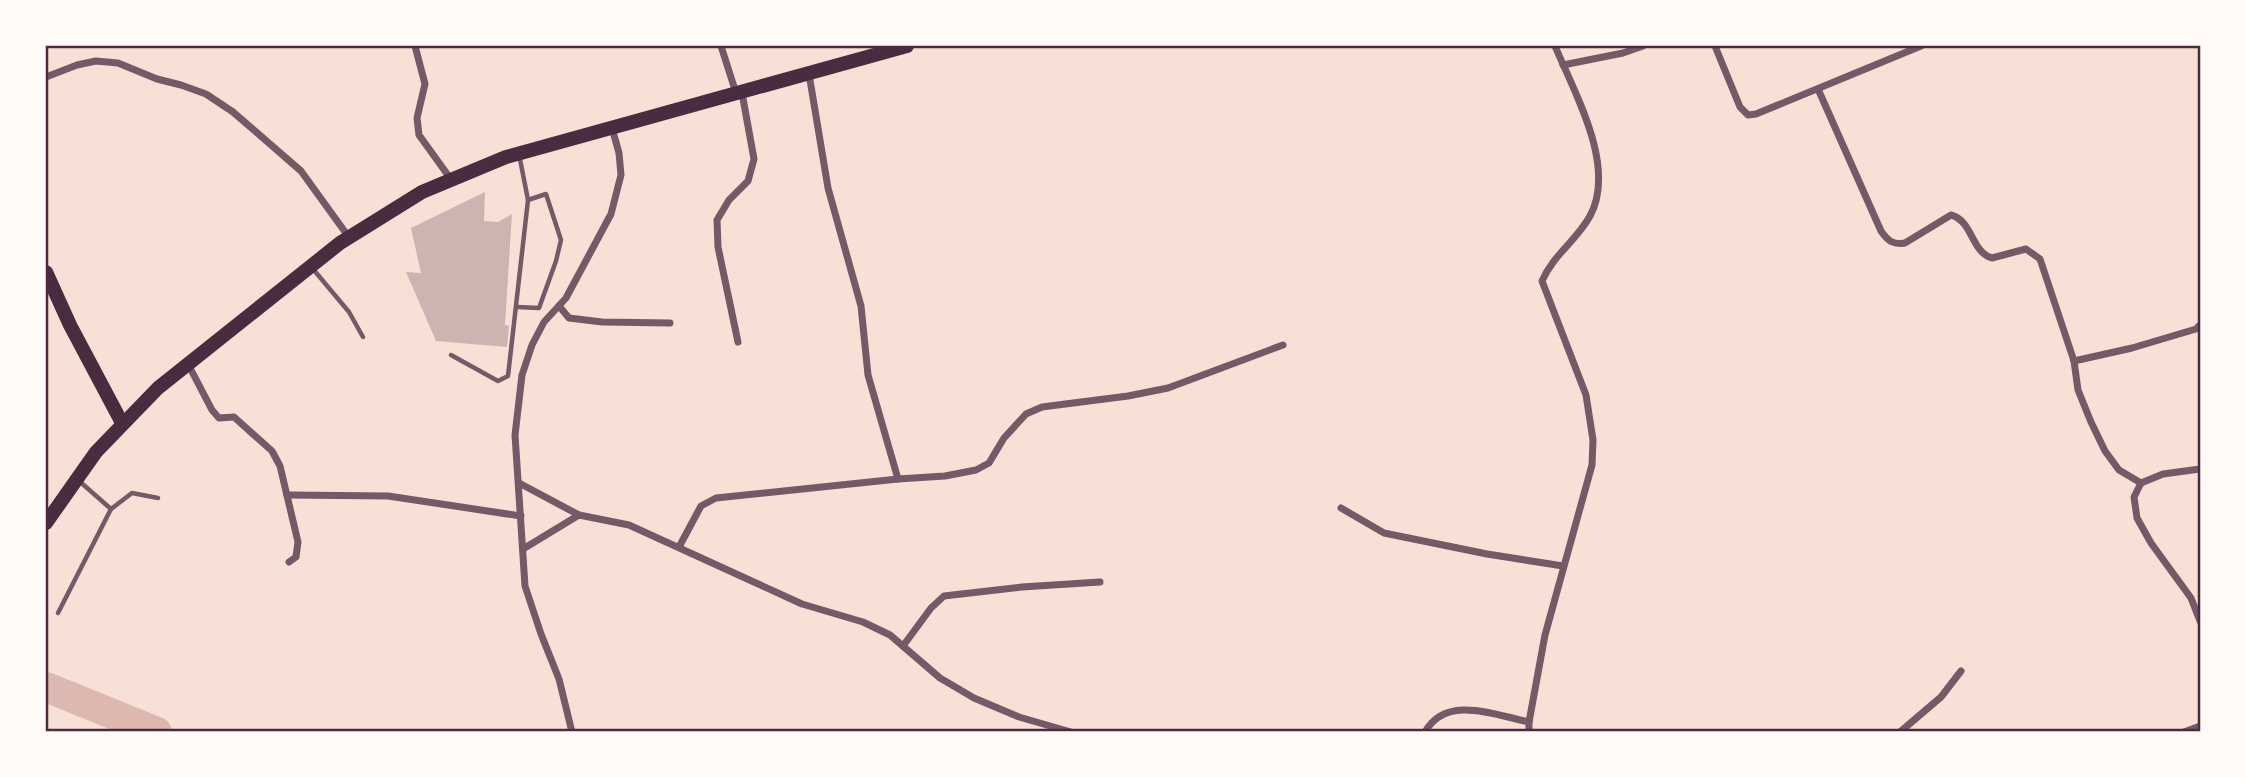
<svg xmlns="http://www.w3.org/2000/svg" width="2246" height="777" font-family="Karla,sans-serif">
	<rect width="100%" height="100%" fill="#f7e1d7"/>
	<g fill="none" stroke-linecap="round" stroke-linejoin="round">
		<path stroke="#dcb8b0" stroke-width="30" d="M46,687L157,732"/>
	</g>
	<path fill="#ccb4b1" d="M485,192L484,221L498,222L512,214L505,325L509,326L507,347L436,341L406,272L421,273L411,228Z"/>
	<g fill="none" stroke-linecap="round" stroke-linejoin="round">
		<g stroke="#755966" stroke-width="4.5">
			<path d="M313,269L349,312L363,337"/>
			<path d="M517,307L539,308L556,261L561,240L546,194L528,200"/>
			<path d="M451,355L498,381L508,376L528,200L519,154"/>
			<path d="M78,480L111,509"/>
			<path d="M58,613L111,509L132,493L158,498"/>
		</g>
		<g stroke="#755966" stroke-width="7">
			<path d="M415,46L425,84L417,118L419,135L450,178"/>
			<path d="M721,46L736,93"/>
			<path d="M1715,46L1740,107L1748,115L1756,114L1921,46"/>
			<path d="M1563,65L1623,53L1643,46"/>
			<path d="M46,77L77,65L96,61L118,63L157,79L181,85L206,94L233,112L301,171L348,236"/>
			<path d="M1818,89L1881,231C1888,241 1893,245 1905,243L1951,215C1973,221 1971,252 1992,258L2026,249L2040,259L2074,361L2078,390L2091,422L2105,451L2119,470L2141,483"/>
			<path d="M559,306L569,318L602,322L670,323"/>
			<path d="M738,342L718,247L717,220L729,200L748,181L754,159L742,93"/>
			<path d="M2074,361L2132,348L2196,329L2200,325"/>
			<path d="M188,364L212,410L219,418L234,417L272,451L280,466L298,542L296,557L289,562"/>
			<path d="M2200,469L2163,474L2141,483L2134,497L2137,518L2151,543L2191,598L2200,621"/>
			<path d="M898,479L945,476L976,470L989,463L1004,438L1026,414L1042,407L1128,396L1168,388L1283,345"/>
			<path d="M519,483L579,515"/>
			<path d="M287,495L388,496L521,516"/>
			<path d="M1341,508L1384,533L1487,554L1563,566"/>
			<path d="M679,547L701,506L716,498L898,479L868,375L861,306L828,188L809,74"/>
			<path d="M523,549L579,515L629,525L802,604L863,622L890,635L940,678L974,698L1019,717L1071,732"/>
			<path d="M903,646L931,608L944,596L1022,587L1100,582"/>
			<path d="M572,732L559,679L541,634L525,586L515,435L522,375L532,345L544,322L566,298L611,214L621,175L619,153L612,128"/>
			<path d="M1425,732C1446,694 1495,715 1529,722"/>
			<path d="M1529,732V722L1545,635L1592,465L1593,440L1586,395L1542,281C1553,255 1577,240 1590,216C1617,166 1574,92 1555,46"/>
			<path d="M1900,732L1941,697L1961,671"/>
			<path d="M2184,732L2200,726"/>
		</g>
		<g stroke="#4a2c40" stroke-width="14">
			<path d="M46,272L70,325L122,423"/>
			<path d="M46,523L96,452L158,388L340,243L422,192L506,157L907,46"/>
		</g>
	</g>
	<rect width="2246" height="777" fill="none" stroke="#fffaf5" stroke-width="94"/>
	<rect x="47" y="47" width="2152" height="683" fill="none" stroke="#4a2c40" stroke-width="2.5"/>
</svg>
